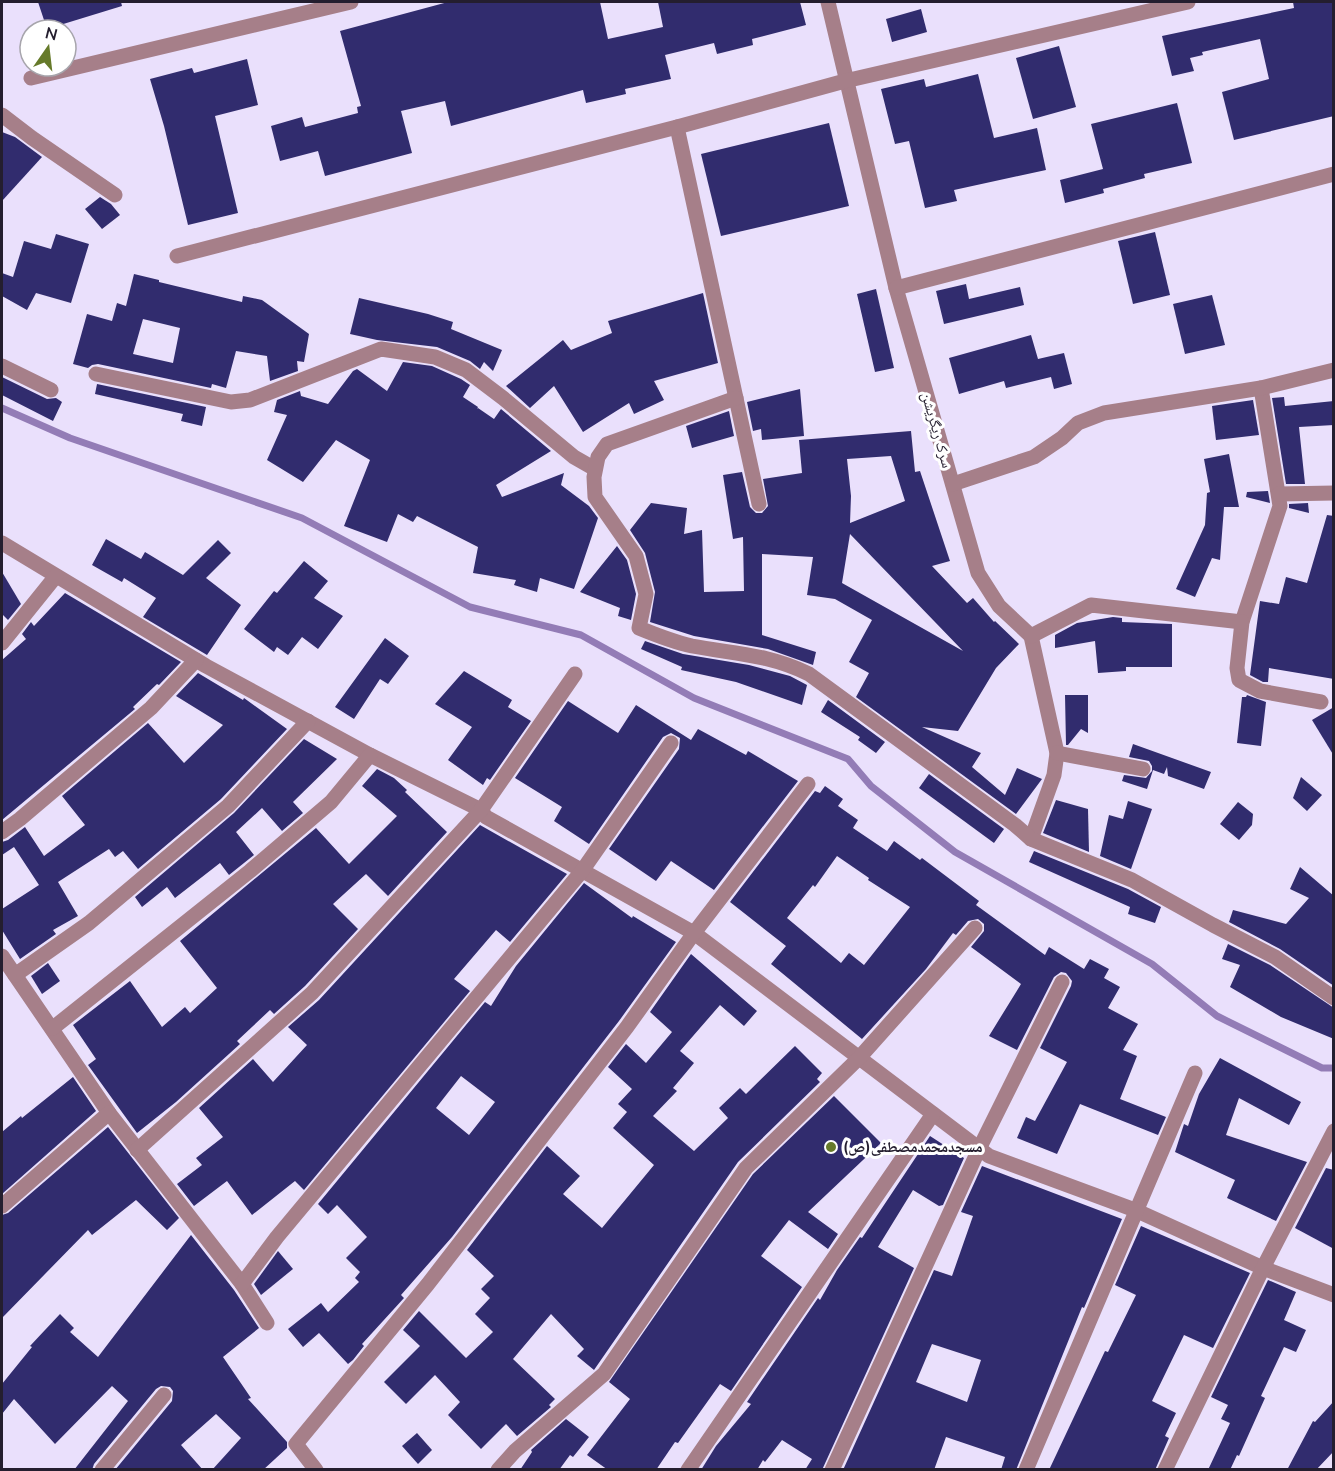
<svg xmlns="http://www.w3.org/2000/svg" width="1335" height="1471" font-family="'Nunito Sans','Noto Naskh Arabic',sans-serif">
	<rect width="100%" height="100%" fill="#eae0fc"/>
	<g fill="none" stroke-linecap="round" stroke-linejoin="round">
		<path stroke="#937cb6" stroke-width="7" d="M2,408L70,438L302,518L470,607L581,635L694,698L848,759L871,786L955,852L1152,964L1217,1016L1322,1068H1334"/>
	</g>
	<g fill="#312c6e" fill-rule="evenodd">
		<path d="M38,2H121L122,6L47,29Z"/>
		<path d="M448,2H600L608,39L663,27L658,2H800L806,25L752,39L753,45L717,54L714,43L665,55L671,79L625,89L626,94L586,103L583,90L451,126L445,101L401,111L412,153L325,176L318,151L280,161L271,126L302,117L305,127L358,113L357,107L361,106L340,31Z"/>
		<path d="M1293,2H1334V116L1234,140L1222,92L1269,79L1260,39L1202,52L1203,55L1190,58L1194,71L1172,76L1162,36L1294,8Z"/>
		<path d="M921,9L927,32L892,42L886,19Z"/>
		<path d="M1059,46L1076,107L1033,119L1016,58Z"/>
		<path d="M247,59L258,105L215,116L238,213L188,225L164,126L150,79L192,68L194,73Z"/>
		<path d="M978,74L994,138L1037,128L1046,170L954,190L957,201L925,208L909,141L895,144L881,89L924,79L926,87Z"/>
		<path d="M1177,103L1192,163L1144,174L1145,178L1103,189L1104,193L1065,203L1060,180L1103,169L1091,124Z"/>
		<path d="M829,123L849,206L721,236L701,154Z"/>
		<path d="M2,132L15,137L42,157L2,201Z"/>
		<path d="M100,197L111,204L120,215L102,229L85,209Z"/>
		<path d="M1155,232L1170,295L1133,304L1118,241Z"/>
		<path d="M56,234L89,244L71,303L36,293L27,310L2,296V273L13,277L24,241L51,249Z"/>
		<path d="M134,274L159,280V282L242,302L243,296L262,300L309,334L304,362L297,361L298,371L270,381L267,356L236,351L226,388L212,384L211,388L98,364L92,365L88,368L73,364L87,314L112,321L117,303L126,306ZM143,319L180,328L173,363L133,354Z"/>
		<path d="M966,284L969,299L1020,287L1024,305L944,324L936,291Z"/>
		<path d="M876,289L894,368L875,372L857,294Z"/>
		<path d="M703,293L718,363L654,381L664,400L634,414L629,403L583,432L554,386L530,408L506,386L563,340L571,350L612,333L608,321Z"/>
		<path d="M1212,295L1225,345L1185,354L1173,304Z"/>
		<path d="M359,298L428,314L453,322L451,329L502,350L493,371L484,362L480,369L470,361L437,347L377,340L350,334Z"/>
		<path d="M1031,335L1038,359L1064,353L1072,384L1054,389L1051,377L1006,388L1004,381L959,394L949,358Z"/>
		<path d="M403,362L432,366L461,379L470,385L463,397L478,407L477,409L478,408L494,419L501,409L551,451L496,485L502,497L564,473L561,485L589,506L598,518L574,589L540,578L537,592L514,585L516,580L473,573L478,547L417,516L413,522L398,514L387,542L344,526L370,460L336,440L303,482L267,460L287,415L274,412L277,400L300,391L301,396L328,404L353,371L357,369L387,391Z"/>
		<path d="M2,377L47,399L56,398L62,402L53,421L2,395Z"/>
		<path d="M97,384L206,407L202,426L181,421L183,414L95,394Z"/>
		<path d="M800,389L804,436L762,440L761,429L753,431L747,402Z"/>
		<path d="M1284,397L1285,406L1334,401V425L1299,427L1305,484H1286L1272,398Z"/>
		<path d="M1253,400L1259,435L1216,440L1212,406Z"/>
		<path d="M729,411L734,436L692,448L686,426Z"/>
		<path d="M911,431L915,472L920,471L950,561L932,566L967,603L973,598L994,622L995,621L1019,644L996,668L958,731L922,727L981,753L972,767L1005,795L1017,768L1042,779L1016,814L856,697L869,673L849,662L872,620L835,599L807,595L813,557L762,554V635L816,652L813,665L768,649L694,636L650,622L655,592L645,553L630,530L651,503L687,508L684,534L702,530L704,592L744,591L743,537L733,539L723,475L742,472L750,507L756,513H762L768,506L763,479L802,473L799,440ZM891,456L905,501L850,523L851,496L847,459ZM850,534L963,651L842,583Z"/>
		<path d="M1229,454L1239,507H1224L1220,560L1212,558L1195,597L1176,589L1205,525L1207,493L1210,492L1204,459Z"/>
		<path d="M1268,491L1270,503L1246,497L1247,492Z"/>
		<path d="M1308,503L1309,513L1289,508V504Z"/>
		<path d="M1327,515L1334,516V679L1269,668L1268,682H1263L1250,675L1260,601L1279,604L1286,577L1307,583Z"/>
		<path d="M106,539L141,559L145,552L183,575L218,540L231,553L206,578L241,605L207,655L143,617L156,598L124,578L122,582L92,565Z"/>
		<path d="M617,546L627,560L636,594L631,620L618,616L620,608L580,592Z"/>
		<path d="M304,561L328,581L314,598L343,616L318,649L302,637L288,655L277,647L274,652L244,629L274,591L277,593Z"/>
		<path d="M2,572L21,604L8,620L2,614Z"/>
		<path d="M65,593L181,662L159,685L157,684L133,707L135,709L2,820V660L26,639L22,634L31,622L34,626Z"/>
		<path d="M1113,617L1122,618V622L1172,624V667H1126V671L1098,673L1095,641L1055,648V635L1077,623Z"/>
		<path d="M385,638L409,656L388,684L380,679L354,719L335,707Z"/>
		<path d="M645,641L683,654L749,665L790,676L807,685L802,705L736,682L681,670L682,667L641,649Z"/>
		<path d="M464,671L512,700L508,707L531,721L490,780L487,778L483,785L448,760L472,727L435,704Z"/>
		<path d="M198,673L243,700L244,698L287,729L221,799L138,869L123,851L115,857L109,849L58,882L78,916L53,930L56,934L20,959L2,930V909L39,885L14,847L2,855V842L8,840L25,827L44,856L85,825L62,796L148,723L184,763L223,725L176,696Z"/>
		<path d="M1065,695H1088V733L1081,729L1068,745H1066Z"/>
		<path d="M1247,695L1266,702L1261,746L1237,743L1242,697H1246Z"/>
		<path d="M828,700L885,742L876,753L858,740L860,737L821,712Z"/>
		<path d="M568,701L618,733L636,705L691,740L698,729L746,755L748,751L798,781L714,890L671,861L656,881L609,849L679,749L680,738L671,733L663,737L589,844L554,821L562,807L515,778Z"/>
		<path d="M1334,707V756L1312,720Z"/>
		<path d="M304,739L337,759L293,802L303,813L282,831L262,808L236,832L254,855L229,875L220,863L175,898L167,887L142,907L135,897L234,813Z"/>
		<path d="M1133,744L1211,772L1204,789L1168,776L1167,767L1164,774L1153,770L1147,789L1122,781L1124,775L1146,778L1152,771V766L1149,761L1129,757Z"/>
		<path d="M377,769L394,778L407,790L405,792L447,832L388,896L366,874L333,904L358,929L305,986L274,1014L270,1010L237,1041L240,1044L176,1102L137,1133L88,1065L96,1059L73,1025L130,981L162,1027L185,1007L190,1013L217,988L180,941L316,828L349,864L397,816L362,786Z"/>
		<path d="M929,774L1004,829L994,843L919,788Z"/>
		<path d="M1301,777L1322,795L1307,811L1293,798Z"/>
		<path d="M825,786L843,799L838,806L858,820L853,828L887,851L894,841L920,860L922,858L979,901L976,905L1045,955L1049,947L1084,969L1090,959L1109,969L1104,978L1120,987L1108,1008L1138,1024L1123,1050L1137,1056L1120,1099L1166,1117L1158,1135L1080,1104L1057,1154L1017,1138L1026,1117L1035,1121L1067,1062L1040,1048L1071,986L1072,981L1066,973L1061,972L1054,977L1017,1050L989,1036L1021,984L971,947L984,931V924L978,919L968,921L956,935L953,933L926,969L862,1039L771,964L786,946L730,902L815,791L820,793ZM837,856L869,878L868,880L910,907L864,965L849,953L841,963L787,918L813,885L815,887Z"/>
		<path d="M1056,800L1088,809L1089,852L1043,833Z"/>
		<path d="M1128,801L1152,809L1131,869L1100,856L1109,815L1123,819Z"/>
		<path d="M1238,802L1253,814L1252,825L1239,840L1220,824Z"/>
		<path d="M480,825L567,874L510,942L496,930L454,979L470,991L304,1190L295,1181L252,1215L227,1181L194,1206L177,1184L202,1165L196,1158L223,1137L199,1108L253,1059L273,1082L307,1045L288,1027L319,1000Z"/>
		<path d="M1034,851L1128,889L1161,907L1155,923L1128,914L1130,907L1029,862Z"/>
		<path d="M1300,867L1334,896V986L1280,949L1229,922L1233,910L1286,924L1309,898L1290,889Z"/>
		<path d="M584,883L632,918L633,916L676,942L619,1021L452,1237L401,1295L404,1298L362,1344L364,1346L353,1360L348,1364L319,1333L303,1347L288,1329L321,1303L328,1312L359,1282L355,1278L360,1272L346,1258L367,1237L337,1205L328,1214L318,1204L485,1002L491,1006L516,966ZM461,1076L495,1102L469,1135L436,1108Z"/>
		<path d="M1228,944L1270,965L1334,1008V1039L1281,1017L1230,987L1240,965L1222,959Z"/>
		<path d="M691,954L757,1011L744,1026L720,1005L680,1051L694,1063L673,1088L677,1091L653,1116L694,1151L728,1118L719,1108L740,1088L746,1094L795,1046L822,1073L817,1079L820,1082L738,1162L594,1370L577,1356L584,1349L551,1314L513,1359L555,1399L549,1405L551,1407L517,1436L506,1424L481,1449L448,1415L460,1402L435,1375L406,1404L384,1382L420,1346L403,1330L419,1311L466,1358L493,1332L475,1314L490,1298L481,1289L494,1276L467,1250L547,1146L580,1176L563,1194L602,1228L654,1165L613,1128L627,1112L618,1104L632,1089L608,1067L626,1044L646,1063L672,1032L650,1012Z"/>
		<path d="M48,963L60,981L42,994L31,976Z"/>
		<path d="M1220,1058L1301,1102L1289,1125L1239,1098L1226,1135L1307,1162L1276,1221L1227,1198L1235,1180L1175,1152L1184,1124L1188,1126L1199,1094Z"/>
		<path d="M73,1077L96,1111L2,1194V1132L21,1116L22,1118Z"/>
		<path d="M834,1096L881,1143L808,1212L838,1234L828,1249L789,1220L761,1256L802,1287L731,1391L720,1384L678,1443L675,1442L656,1470H608L587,1455L630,1399L609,1382L753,1174Z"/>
		<path d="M108,1127L179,1218L167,1230L136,1200L92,1235L88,1230L2,1318V1215L8,1213Z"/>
		<path d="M930,1136L964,1158L943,1205L939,1206L913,1190L878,1247L914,1268L822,1470H805L812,1459L782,1440L765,1462L763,1460L757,1470H701L716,1446L751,1404L747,1402L818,1298L820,1300L837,1270L860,1237L862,1238Z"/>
		<path d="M982,1166L1122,1219L1084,1308L1082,1307L1016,1470H1001L1005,1457L946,1437L934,1470H843L934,1270L952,1276L973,1216L961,1212ZM932,1344L981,1360L967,1402L916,1382Z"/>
		<path d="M1326,1168L1334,1170V1249L1295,1228Z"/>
		<path d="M1141,1226L1250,1273L1213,1348L1184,1335L1152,1401L1176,1413L1165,1436L1169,1438L1155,1470H1049L1105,1351L1108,1352L1136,1295L1115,1285Z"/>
		<path d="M191,1235L234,1290L259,1328L223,1357L251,1398L248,1399L287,1442V1448L263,1470H212L241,1438L216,1414L181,1445L203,1470H115L172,1401L173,1391L170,1387L161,1386L156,1389L94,1464L92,1470H74L128,1401L112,1386L55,1444L14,1399L2,1414V1384L32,1347L30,1346L60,1314L74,1328L70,1332L98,1357Z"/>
		<path d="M278,1251L293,1269L261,1295L254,1284Z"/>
		<path d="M1268,1280L1296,1292L1284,1320L1306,1330L1296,1352L1284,1347L1261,1396L1265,1398L1239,1456L1237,1455L1230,1470H1208L1230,1423L1221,1419L1228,1405L1211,1397Z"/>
		<path d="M1334,1401V1451L1316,1470H1287L1313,1421L1315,1422Z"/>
		<path d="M566,1419L589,1437L573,1457L570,1455L559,1470H520L532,1452L531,1450Z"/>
		<path d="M417,1433L432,1450L418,1464L402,1446Z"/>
	</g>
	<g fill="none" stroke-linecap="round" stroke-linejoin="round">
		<g stroke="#a67f89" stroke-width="15">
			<path d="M828,2L896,288L978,573L999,606L1031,636L1057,753L1054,775L1031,839"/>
			<path d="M31,78L351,2"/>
			<path d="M2,115L32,138L115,195"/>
			<path d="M677,127L759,504"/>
			<path d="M177,256L677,127L845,81L1188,2"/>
			<path d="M896,288L1334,174"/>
			<path d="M2,366L51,390"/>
			<path d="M96,374L231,402L250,400L381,349L435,357L466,370L503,398L574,457L595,469"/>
			<path d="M1261,388L1280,506L1242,622L1237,668L1239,680L1260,691L1321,702"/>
			<path d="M736,398L607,444L598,457L594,477L595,497L636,556L646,594L639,628C656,635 674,642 692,646C735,654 768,654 809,674L1015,825L1031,839L1132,880L1213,925L1275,957L1334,998"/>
			<path d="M953,484L1034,457L1062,438L1078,423L1104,413L1261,388L1334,370"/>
			<path d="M1279,494L1334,493"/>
			<path d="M2,543L206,666L370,755L481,810L486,817L694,933L989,1156L1135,1210L1263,1268L1334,1295"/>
			<path d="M1031,636L1091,605L1242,622"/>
			<path d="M2,643L56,576"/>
			<path d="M1057,753L1143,769"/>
			<path d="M2,832L20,819L151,708L196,660"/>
			<path d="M2,956L109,1113L242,1284L267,1323"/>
			<path d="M15,975L89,923L228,806L308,721"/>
			<path d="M53,1028L250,871L331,802L370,755"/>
			<path d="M137,1150L312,993L481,810L575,674"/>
			<path d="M2,1206L109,1113"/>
			<path d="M242,1284L277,1237L582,871L671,743"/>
			<path d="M102,1470L164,1395"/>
			<path d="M316,1470L296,1444L428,1284L627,1027L694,933L808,784"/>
			<path d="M498,1470L515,1451L604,1374L746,1168L859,1058L975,928"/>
			<path d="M688,1470L933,1114"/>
			<path d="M832,1470L979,1149L1062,982"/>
			<path d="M1026,1470L1195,1073"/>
			<path d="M1165,1470L1263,1268L1334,1131"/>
		</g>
	</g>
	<circle fill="#667a2a" stroke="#fff" stroke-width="2" cx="831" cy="1147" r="6"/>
	<g text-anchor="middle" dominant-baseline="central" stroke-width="6" stroke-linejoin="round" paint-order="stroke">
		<g font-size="15" fill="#241e2f" stroke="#fff">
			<text transform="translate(937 430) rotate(74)">سرک ریگریشن</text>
		</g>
		<g font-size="15" font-weight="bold" fill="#241e2f" stroke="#fff" text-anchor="start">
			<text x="843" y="1147">مسجدمحمدمصطفی(ص)</text>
		</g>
	</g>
	<rect width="1335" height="1471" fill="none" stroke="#241e2f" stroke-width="6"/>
	<g transform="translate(48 48) rotate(14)"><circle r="28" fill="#ffffff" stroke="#a7a5ac" stroke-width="1.5"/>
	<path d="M0-4.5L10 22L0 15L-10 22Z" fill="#667a2a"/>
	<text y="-9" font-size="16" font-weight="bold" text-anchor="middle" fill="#241e2f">N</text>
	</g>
</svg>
